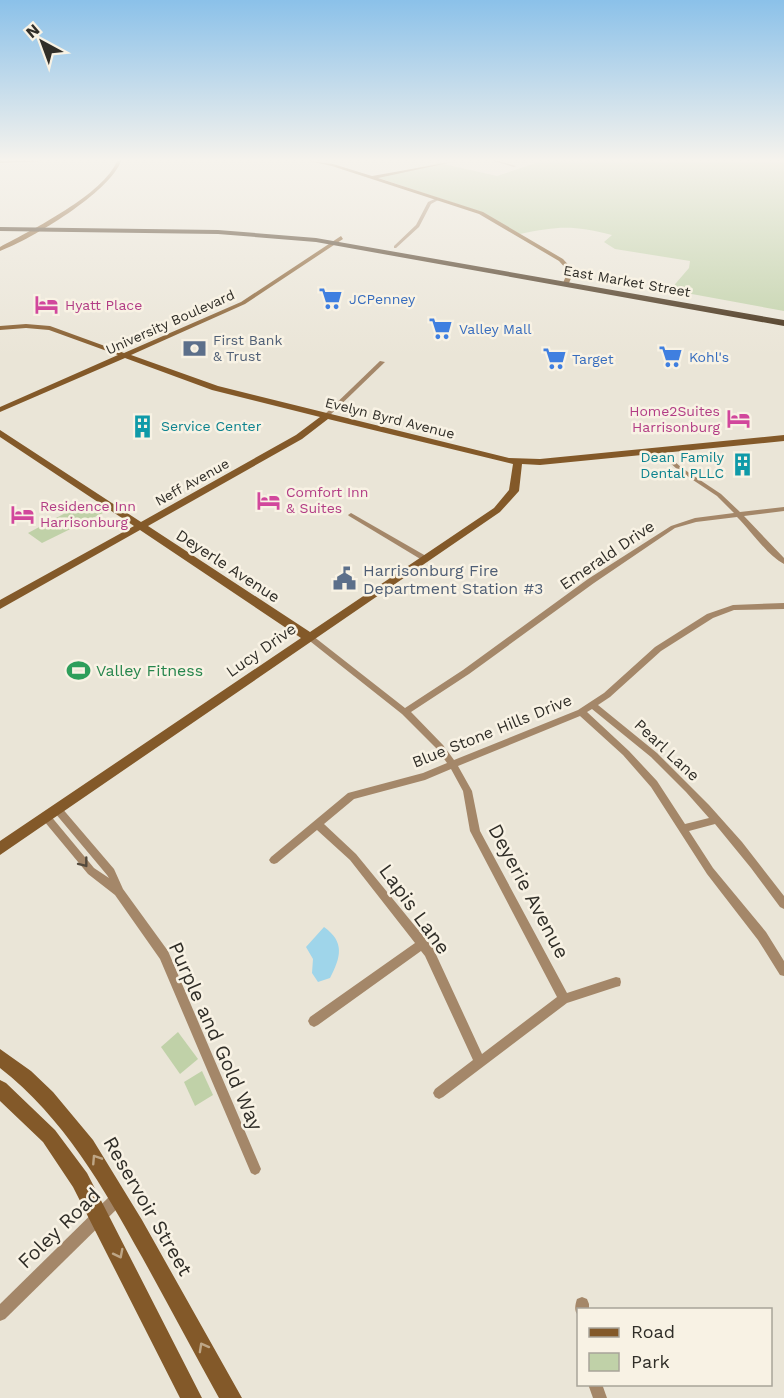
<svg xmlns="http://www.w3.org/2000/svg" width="784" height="1398" font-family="'Work Sans',sans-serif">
	<rect width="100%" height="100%" fill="#eae5d7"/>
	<g fill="#c0d1a8">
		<path d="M542,161L784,162V311L670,290L689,268L690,261L615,249L604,242L612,235C573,225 558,226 520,234L481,212L376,177L439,163L497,176Z"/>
		<path d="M86,502L103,513L42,543L28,533Z"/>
		<path d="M178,1032L198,1059L180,1074L161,1047Z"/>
		<path d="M202,1071L213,1095L195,1106L184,1082Z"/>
	</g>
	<path fill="#9fd5ea" d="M324,927C345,942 341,957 330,978L318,982L312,973L313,959L306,947Z"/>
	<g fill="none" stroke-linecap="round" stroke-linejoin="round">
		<g fill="#a48769" fill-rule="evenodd">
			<path d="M493,161H498L516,166L514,167Z"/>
			<path d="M437,198L440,199L431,204L419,227L396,248H394V246L416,225L428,202Z"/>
			<path d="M380,361L385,362L328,417H324V415Z"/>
			<path d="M659,448L682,468L721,494L740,512L784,507V511L744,516L784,558V564C767,555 751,531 737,517L696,522L675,528L594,583L469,674L411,712L443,745L454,760L578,710L604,693L655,647L707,614L733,605L784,603V609L734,610L713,618L661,651L610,697L598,705L657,753L709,805L742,842L784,896V909L780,907L751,868L715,824L689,831L713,868L766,932L784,961V976L780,975L758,940L707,874L651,787L623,755L580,716L458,766L472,791L480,831L567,993L616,977L620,978L621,982L620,986L616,987L567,1003L443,1097L439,1099L435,1097L433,1093L435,1089L473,1060L425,956L421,951L318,1025L314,1027L310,1025L308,1021L310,1017L415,943L350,860L317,830L277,863L274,864L271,863L269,860L271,857L348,793L423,773L447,763L437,749L402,714L306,638L307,636H313L405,708L463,670L588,579L671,526L695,518L734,513L717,496L678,470L657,451V449ZM592,709L651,757L686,792L709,818L685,824L657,781L629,751L587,712ZM451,769L463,791L470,831L557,997L482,1054L433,948L356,854L324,824L354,799L425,780Z"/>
			<path d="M351,513L426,556L427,558L424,560H422L349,516L348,515Z"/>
			<path d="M58,806L61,807L114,869L123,889L168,951L261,1169L259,1173L255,1175L251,1173L160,959L115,895L88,874L44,821L42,818L44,815L47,814L50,815L94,868L109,878L107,875L55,813L53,810L55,807Z"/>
			<path d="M119,1191L124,1192L125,1197L124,1202L5,1319L0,1321V1304L114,1192Z"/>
			<path d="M582,1297L587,1299L589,1304V1310H578V1315C574,1311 575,1305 577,1299Z"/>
			<path d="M588,1384H602L607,1398H593Z"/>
		</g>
		<g fill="#835929" fill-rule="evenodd">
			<path d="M0,161H45L0,163Z"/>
			<path d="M117,161H121C110,192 32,239 0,251V247C32,230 104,194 117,161Z"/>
			<path d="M309,161L333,164L372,176L457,161L378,178L483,212L563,259L574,271L569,283L566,285L563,283L568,271L559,261L479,214L332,166Z"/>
			<path d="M341,236L343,239L245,304L131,355L218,386L509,458L540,459L784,435V441L540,465L522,464L519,491L500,512L0,855V841L301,638L140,530L0,609V600L134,526L0,437V430L141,522L296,435L320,417L212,390L125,358L0,412V407L118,355L49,330L26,328L0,330V326L26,324L50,326L124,353L241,302ZM328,419L513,464L509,490L494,508L310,632L148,526L302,439Z"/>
			<path d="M0,1049L31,1071L53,1092L93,1140L142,1220L242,1398H219C193,1351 168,1304 142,1257C103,1187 64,1118 0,1068Z"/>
			<path d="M0,1080L6,1083L55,1130L87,1173L202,1398H180L73,1187L43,1142L0,1101Z"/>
		</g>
		<path fill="#3e2910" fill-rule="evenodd" d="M0,227L218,230L316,238L784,320V326L316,242L218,234L0,231Z"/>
	</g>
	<defs><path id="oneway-chevron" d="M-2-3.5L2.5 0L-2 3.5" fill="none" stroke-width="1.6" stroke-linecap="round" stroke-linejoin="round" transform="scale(1.5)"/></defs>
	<use stroke="#53493c" href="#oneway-chevron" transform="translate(84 863) rotate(52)"/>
	<g stroke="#bea686">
		<use href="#oneway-chevron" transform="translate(96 1159) rotate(-123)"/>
		<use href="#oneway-chevron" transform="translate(119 1254) rotate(63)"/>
		<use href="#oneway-chevron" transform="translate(203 1347) rotate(-119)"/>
	</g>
	<linearGradient id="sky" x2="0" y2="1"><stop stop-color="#8bc1e9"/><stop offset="0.45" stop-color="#f6f3ed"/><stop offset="1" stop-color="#f6f3ed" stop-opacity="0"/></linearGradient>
	<rect width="784" height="356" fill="url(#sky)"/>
	<defs>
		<symbol id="supermarket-bare" viewBox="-9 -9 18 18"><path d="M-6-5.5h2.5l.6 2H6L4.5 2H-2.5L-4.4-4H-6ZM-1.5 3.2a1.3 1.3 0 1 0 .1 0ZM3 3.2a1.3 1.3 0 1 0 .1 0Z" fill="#3f7fe0" stroke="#f8f2e4" stroke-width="2.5" paint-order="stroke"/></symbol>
		<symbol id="hotel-bare" viewBox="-9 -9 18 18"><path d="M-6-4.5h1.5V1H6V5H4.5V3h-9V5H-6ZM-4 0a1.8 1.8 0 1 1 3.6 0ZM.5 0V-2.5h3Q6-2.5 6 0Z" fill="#d1479c" stroke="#f8f2e4" stroke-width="2.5" paint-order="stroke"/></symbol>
		<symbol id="bank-bare" viewBox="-9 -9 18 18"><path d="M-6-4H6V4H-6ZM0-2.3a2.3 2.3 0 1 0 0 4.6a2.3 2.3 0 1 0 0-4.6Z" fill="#5c6f8a" stroke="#f8f2e4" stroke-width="2.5" paint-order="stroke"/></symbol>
		<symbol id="building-bare" viewBox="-9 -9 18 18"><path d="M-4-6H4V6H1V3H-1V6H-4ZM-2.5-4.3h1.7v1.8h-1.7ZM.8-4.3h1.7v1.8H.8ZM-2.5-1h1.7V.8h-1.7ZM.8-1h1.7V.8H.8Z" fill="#0f9aa8" stroke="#f8f2e4" stroke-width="2.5" paint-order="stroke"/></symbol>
		<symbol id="civic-bare" viewBox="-9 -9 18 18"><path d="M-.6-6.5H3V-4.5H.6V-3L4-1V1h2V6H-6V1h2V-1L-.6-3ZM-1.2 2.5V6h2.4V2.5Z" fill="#5c6f8a" stroke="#f8f2e4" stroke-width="2.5" paint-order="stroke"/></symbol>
		<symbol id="stadium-bare" viewBox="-9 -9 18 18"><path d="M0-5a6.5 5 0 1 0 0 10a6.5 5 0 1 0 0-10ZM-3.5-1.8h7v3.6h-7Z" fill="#2e9e5b" stroke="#f8f2e4" stroke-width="2.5" paint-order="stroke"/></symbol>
	</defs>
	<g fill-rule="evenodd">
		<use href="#supermarket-bare" x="314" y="282" width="33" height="33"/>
		<use href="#hotel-bare" x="30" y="288" width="33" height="33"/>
		<use href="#supermarket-bare" x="424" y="312" width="33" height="33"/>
		<use href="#bank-bare" x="178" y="332" width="33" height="33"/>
		<use href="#supermarket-bare" x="654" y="340" width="33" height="33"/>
		<use href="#supermarket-bare" x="538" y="342" width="33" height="33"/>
		<use href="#hotel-bare" x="722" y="402" width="33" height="33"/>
		<use href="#building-bare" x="126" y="410" width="33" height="33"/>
		<use href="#building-bare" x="726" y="448" width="33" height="33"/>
		<use href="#hotel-bare" x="252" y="484" width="33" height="33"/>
		<use href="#hotel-bare" x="6" y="498" width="33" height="33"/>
		<use href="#civic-bare" x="328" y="562" width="33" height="33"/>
		<use href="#stadium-bare" x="62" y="654" width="33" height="33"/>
	</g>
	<g text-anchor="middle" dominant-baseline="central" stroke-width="5" stroke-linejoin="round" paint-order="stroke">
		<g font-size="14" fill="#302e28" stroke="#f8f2e4">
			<text transform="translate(627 281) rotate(10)">East Market Street</text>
			<text transform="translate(170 322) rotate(-24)">University Boulevard</text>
			<text transform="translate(390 418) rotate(14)">Evelyn Byrd Avenue</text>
			<text transform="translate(192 482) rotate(-29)">Neff Avenue</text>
		</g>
		<g font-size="14" fill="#366cbe" stroke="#f8f2e4" text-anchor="start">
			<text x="349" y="299">JCPenney</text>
			<text x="459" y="329">Valley Mall</text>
			<text x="689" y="357">Kohl's</text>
			<text x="572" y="359">Target</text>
		</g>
		<g font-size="14" fill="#b23c85" stroke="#f8f2e4" text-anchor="start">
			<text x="65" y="305">Hyatt Place</text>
			<text x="720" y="411" text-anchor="end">Home2Suites<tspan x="720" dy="16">Harrisonburg</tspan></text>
			<text x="286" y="492">Comfort Inn<tspan x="286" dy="16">&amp; Suites</tspan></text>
			<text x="40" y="506">Residence Inn<tspan x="40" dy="16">Harrisonburg</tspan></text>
		</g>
		<g font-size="14" fill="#4e5e75" stroke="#f8f2e4" text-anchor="start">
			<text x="213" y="340">First Bank<tspan x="213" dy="16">&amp; Trust</tspan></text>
		</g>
		<g font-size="14" fill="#0d838f" stroke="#f8f2e4" text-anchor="start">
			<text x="161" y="426">Service Center</text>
			<text x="724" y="457" text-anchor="end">Dean Family<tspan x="724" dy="16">Dental PLLC</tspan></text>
		</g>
		<g font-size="16" fill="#302e28" stroke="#f8f2e4">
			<text transform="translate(607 555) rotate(-34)">Emerald Drive</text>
			<text transform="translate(228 566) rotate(33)">Deyerle Avenue</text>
			<text transform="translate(261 650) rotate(-35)">Lucy Drive</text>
			<text transform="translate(492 731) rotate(-22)">Blue Stone Hills Drive</text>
			<text transform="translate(667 750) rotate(43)">Pearl Lane</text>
		</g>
		<g font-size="16" fill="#4e5e75" stroke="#f8f2e4" text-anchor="start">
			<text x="363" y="570">Harrisonburg Fire<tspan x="363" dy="18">Department Station #3</tspan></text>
		</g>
		<g font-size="16" fill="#27864d" stroke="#f8f2e4" text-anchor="start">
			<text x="96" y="670">Valley Fitness</text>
		</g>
		<g font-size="20" fill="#302e28" stroke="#f8f2e4">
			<text transform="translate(529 891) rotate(62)">Deyerie Avenue</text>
			<text transform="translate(415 909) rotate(54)">Lapis Lane</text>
			<text transform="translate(216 1036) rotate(66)">Purple and Gold Way</text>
			<text transform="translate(148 1206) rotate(60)">Reservoir Street</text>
			<text transform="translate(59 1228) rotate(-44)">Foley Road</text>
		</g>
	</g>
	<rect x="577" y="1308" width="195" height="78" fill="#f8f2e4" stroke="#a8a499" stroke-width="1.5"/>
	<rect x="589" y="1328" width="30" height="9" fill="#835929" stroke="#a8a499" stroke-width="1.5"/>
	<text x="631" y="1338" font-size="18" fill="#302e28">Road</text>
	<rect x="589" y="1353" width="30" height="18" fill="#c0d1a8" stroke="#a8a499" stroke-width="1.5"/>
	<text x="631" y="1368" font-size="18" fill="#302e28">Park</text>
	<g transform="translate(42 42) rotate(319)" stroke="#f8f2e4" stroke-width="4.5" paint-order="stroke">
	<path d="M0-4.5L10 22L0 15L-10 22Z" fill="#302e28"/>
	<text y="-9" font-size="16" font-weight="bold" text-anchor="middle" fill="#302e28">N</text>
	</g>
</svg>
